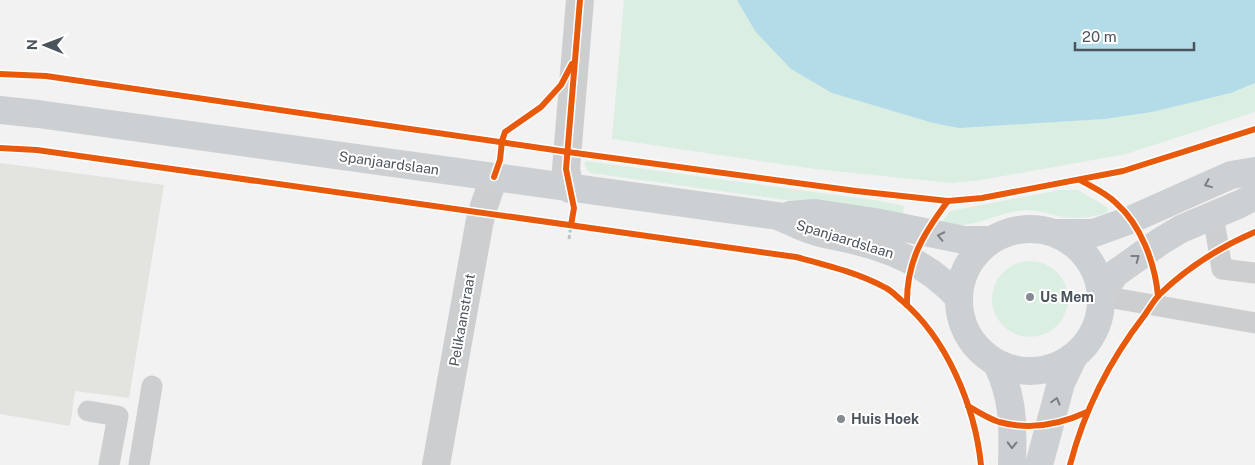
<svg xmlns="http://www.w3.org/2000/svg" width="1255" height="465" font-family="'Public Sans',sans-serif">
	<rect width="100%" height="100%" fill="#f2f2f2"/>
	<path fill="#e3e3e0" d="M0,163L164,185L129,398L75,391L70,426L0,414Z"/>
	<g fill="#daeee2">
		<path d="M624,0H737L755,31L832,93L933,123L959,127L1105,119L1152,112L1231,93L1255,83V112L1126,154L981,180L952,183L815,169L612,139Z"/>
		<path d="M586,161L880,201L904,206L903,215L901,216L591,173L589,172L584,164Z"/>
		<path d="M1060,190H1078L1108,208L1107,213C1093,217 1079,219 1064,217C1051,215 1040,210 1026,210C1006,211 988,221 969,224C960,226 951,225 941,224L950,211Z"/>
		<circle cx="1030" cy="299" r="38"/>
	</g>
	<path fill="#b3dce8" d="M737,0H1255V83L1231,93L1152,112L1105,119L959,128L933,123L832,93L791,69L755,31Z"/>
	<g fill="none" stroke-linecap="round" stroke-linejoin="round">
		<path stroke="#bbc5c2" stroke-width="3" stroke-dasharray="4 2.5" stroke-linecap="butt" d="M569,239L571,225"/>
		<g stroke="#ccced0" stroke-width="21">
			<path d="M1213,215L1222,269L1255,273"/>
			<path d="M1102,296L1255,323"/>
			<path d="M88,411L118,416L109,465"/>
			<path d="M139,465L152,386"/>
		</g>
		<g stroke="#ccced0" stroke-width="28">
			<path d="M570,189L566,169L580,0"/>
			<path d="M436,465L479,225L482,212L494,177"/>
		</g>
		<g stroke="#cdd0d2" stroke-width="28">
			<path d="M0,110L38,114L778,216C790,221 802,228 814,231C824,234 834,236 844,238C889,248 928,263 959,298"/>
			<path d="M790,215L815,213L875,222L964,240H989"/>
			<circle cx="1030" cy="300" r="71"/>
			<path d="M1057,233H1094L1130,220L1231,175L1255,171"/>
			<path d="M1102,292L1116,273L1161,241L1181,229L1240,204L1255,196"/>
			<path d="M997,364C1014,399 1013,426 1012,465"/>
			<path d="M1039,465L1061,383L1073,358"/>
		</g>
		<defs>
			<g id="cycleway">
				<path d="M0,74L46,76L568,152L856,191L948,201L982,198L1123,171L1255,129"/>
				<path d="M0,148L37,150L796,257C826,265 859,273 886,288C892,291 896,296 901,300C947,338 975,407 981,465"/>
				<path d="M494,177L500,160L502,141L505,132L541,107L561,85L572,64"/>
				<path d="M1080,180C1092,187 1106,193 1116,203C1141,225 1155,263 1158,296"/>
				<path d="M571,225L574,208L566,169L580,0"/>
				<path d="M907,305C906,262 923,234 948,201"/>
				<path d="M968,406C978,412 989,419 999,422C1029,430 1059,425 1087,412"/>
				<path d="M1070,465C1084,411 1110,360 1144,316C1149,309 1154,300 1160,294C1187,268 1220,247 1255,232"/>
			</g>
		</defs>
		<use href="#cycleway" stroke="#fff" stroke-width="9"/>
		<use href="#cycleway" stroke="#e8590c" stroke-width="6"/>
	</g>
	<defs><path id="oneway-chevron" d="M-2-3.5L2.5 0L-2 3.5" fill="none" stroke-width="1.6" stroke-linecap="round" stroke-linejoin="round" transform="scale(1.25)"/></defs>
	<g stroke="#787f86">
		<use href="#oneway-chevron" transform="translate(1208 184) rotate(158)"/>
		<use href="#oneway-chevron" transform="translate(941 236) rotate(-168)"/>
		<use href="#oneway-chevron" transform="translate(1136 258) rotate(-37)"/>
		<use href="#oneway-chevron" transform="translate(1056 401) rotate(-74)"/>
		<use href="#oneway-chevron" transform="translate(1012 445) rotate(91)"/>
	</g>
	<g fill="#858b91" stroke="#fff" stroke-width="2">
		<circle cx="1030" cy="297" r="5"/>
		<circle cx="841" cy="419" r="5"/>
	</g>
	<g text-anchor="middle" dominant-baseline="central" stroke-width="4" stroke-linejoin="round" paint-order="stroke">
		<g font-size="14" fill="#4b545d" stroke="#fff">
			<text transform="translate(389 163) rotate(8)">Spanjaardslaan</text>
			<text transform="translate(845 239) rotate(17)">Spanjaardslaan</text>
			<text transform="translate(462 320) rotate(-80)">Pelikaanstraat</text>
		</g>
		<g font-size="14" font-weight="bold" fill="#4b545d" stroke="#fff" text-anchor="start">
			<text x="1040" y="297">Us Mem</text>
			<text x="851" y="419">Huis Hoek</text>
		</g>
	</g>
	<g transform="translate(45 45) rotate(271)" stroke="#ffffff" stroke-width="4" paint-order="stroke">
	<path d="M0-4L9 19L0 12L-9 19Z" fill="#4b545d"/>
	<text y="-8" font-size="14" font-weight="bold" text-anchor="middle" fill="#4b545d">N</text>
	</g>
	<path d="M1075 42v8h119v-8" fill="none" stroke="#4b545d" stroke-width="2.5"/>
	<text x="1082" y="42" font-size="15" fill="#4b545d" stroke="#ffffff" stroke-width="4" paint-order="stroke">20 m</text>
</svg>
